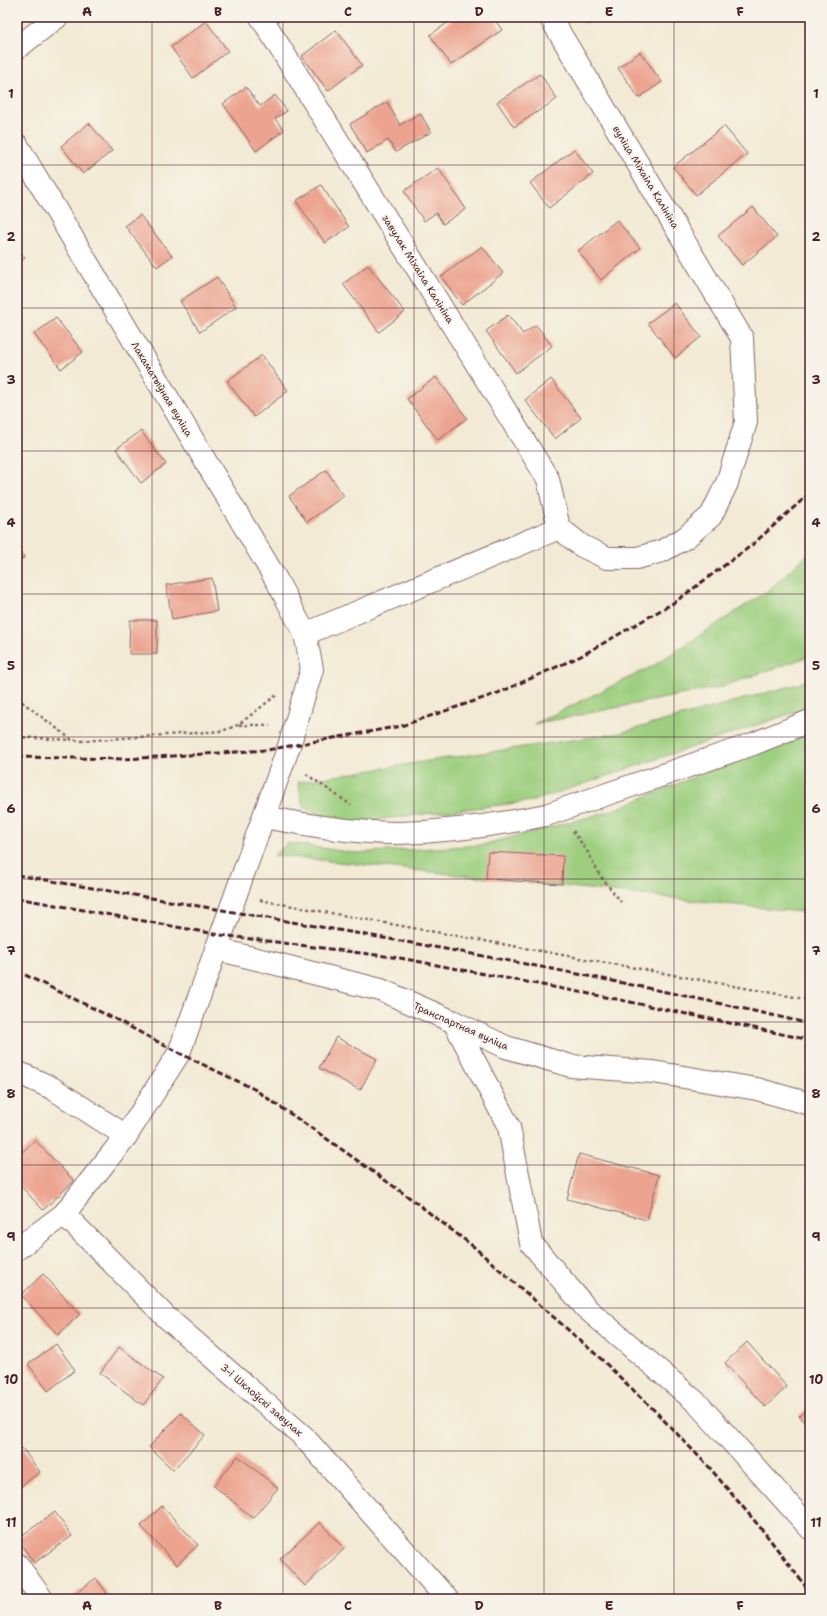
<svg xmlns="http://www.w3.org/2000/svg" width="827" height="1616" font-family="'Shantell Sans',sans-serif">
	<rect width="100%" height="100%" fill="#f7f3e8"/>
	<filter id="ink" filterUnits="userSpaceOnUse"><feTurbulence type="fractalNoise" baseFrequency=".025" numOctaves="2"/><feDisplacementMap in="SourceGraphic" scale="8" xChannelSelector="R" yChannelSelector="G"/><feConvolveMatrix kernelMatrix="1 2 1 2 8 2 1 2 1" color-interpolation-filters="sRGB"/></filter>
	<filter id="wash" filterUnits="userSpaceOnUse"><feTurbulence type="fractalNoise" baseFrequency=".012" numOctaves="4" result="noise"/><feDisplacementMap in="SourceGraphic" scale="16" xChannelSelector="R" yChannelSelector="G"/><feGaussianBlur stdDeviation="0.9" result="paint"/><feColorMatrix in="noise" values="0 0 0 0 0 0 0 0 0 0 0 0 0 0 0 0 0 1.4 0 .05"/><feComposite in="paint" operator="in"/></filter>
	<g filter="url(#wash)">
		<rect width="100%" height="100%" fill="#f2ead4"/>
		<g fill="#9dcf7f" stroke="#747755">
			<path d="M810,552V656L720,687L534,724L653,666L769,590Z"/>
			<path d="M810,678V707L533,801L340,824L303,807L298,782L441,759L620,733L798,684Z"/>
			<path d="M810,730V913L274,855L288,843L355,853L482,845L608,812Z"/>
		</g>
		<g id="blocks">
			<g fill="#eca490">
				<path d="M456,17H493L502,30L451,65L430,35Z"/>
				<path d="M582,17H596L586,24Z"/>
				<path d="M206,21L228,51L193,78L171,47Z"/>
				<path d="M336,30L362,65L328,91L302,56Z"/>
				<path d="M640,52L662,82L639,98L618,68Z"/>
				<path d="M540,74L557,99L514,127L497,102Z"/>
				<path d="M246,87L260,106L275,95L287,111L275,119L284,130L256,151L223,104Z"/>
				<path d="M387,102L400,125L420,113L431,132L396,152L388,140L367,153L350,124Z"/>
				<path d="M89,123L112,151L83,174L61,146Z"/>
				<path d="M724,126L747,154L696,195L673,167Z"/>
				<path d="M574,149L593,174L549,208L530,183Z"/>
				<path d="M438,168L466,209L443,224L436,213L424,221L404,191Z"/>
				<path d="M321,185L349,227L325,243L296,201Z"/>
				<path d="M753,207L777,237L742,265L718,236Z"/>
				<path d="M140,215L172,256L157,267L125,226Z"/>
				<path d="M617,220L640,248L601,280L578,251Z"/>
				<path d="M482,246L503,273L462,305L441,277Z"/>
				<path d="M17,248L25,258L17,264Z"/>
				<path d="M368,265L405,312L379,332L343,284Z"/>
				<path d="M217,277L236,307L200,332L180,301Z"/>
				<path d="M675,303L701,337L675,358L648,323Z"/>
				<path d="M508,315L523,334L536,325L552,346L516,373L486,331Z"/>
				<path d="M56,318L83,352L61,369L34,334Z"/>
				<path d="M262,355L288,391L254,417L227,381Z"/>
				<path d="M436,377L467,418L438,440L407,399Z"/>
				<path d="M551,379L581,418L555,439L525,400Z"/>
				<path d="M141,431L166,464L141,483L116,449Z"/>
				<path d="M326,470L344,496L307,522L289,496Z"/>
				<path d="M17,549L24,557L17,564Z"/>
				<path d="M212,578L217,611L172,619L166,585Z"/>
				<path d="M130,620H157V654H129Z"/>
				<path d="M488,852L563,856L562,884L486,879Z"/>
				<path d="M336,1037L377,1059L360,1090L319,1068Z"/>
				<path d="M35,1140L74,1181L43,1210L17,1182V1157Z"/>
				<path d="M579,1154L659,1175L647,1220L567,1199Z"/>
				<path d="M43,1274L80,1314L58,1335L21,1295Z"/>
				<path d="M747,1342L787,1387L765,1407L725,1363Z"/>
				<path d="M56,1344L75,1370L48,1391L28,1364Z"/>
				<path d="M119,1347L163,1379L143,1405L100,1373Z"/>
				<path d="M810,1406V1429L799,1416Z"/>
				<path d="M181,1413L205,1435L173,1470L149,1447Z"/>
				<path d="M22,1448L40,1472L17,1489V1452Z"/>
				<path d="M238,1456L278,1488L253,1518L214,1486Z"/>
				<path d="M162,1506L198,1545L177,1565L141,1526Z"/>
				<path d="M55,1512L72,1536L34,1563L17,1539Z"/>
				<path d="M320,1522L344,1549L305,1586L280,1559Z"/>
				<path d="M96,1578L111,1599H68Z"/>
			</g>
		</g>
	</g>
	<g filter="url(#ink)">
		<use href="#blocks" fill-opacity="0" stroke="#856666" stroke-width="1"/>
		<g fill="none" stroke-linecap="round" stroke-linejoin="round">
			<defs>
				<g id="minor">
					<path d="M261,17L548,479L559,528"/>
					<path d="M17,48L57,17"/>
					<path d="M17,145L277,581L305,634L312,669L289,746L179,1053L126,1136L64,1214L17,1249"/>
					<path d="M305,634L559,528L582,546L607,558H637L662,551L685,538L711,516L727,483L746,422L742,338L550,17"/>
					<path d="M264,817C308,825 353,833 397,833C448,832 497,825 546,815L753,744L810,721"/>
					<path d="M216,949L381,990L454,1022L506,1047L571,1066L653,1072L757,1089L810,1104"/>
					<path d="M454,1022L509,1127L531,1243L586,1308L697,1403L810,1528"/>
					<path d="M17,1072L52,1088L126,1136"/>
					<path d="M64,1214L166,1317L303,1436L447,1599"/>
					<path d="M17,1564L42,1599"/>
				</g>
			</defs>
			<use href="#minor" stroke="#856666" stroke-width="24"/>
			<g stroke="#856666" stroke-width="2.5" stroke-dasharray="3 3" stroke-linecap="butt">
				<path d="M17,698L72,740L82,741L222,731L238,725L278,694"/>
				<path d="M239,725H270"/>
				<path d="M17,737L72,740"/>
				<path d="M306,774L351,805"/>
				<path d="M573,831L587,851L599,874L621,902"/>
				<path d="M260,900C443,934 627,966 810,1000"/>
			</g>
			<use href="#minor" stroke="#fff" stroke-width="22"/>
			<g stroke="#4a1f2b" stroke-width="3" stroke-dasharray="6 3" stroke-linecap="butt">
				<path d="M17,757L125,759L267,750L401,726L498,693L581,656L675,602L752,545L810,493"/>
				<path d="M17,875C282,921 548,962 810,1024"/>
				<path d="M17,898L221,935L400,958L616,999L810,1040"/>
				<path d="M17,971L115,1019L179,1053L254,1089L320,1134L410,1198L474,1247L600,1358L656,1412L709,1467L764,1532L810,1592"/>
			</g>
		</g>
	</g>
	<path fill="none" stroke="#4a1f2b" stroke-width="1" stroke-opacity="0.55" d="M152,17V1599M283,17V1599M414,17V1599M544,17V1599M674,17V1599M17,165H810M17,308H810M17,451H810M17,594H810M17,737H810M17,879H810M17,1022H810M17,1165H810M17,1308H810M17,1451H810"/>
	<g text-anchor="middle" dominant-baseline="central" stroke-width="3.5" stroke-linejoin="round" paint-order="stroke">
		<g font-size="10" fill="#4a1f2b" stroke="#f7f3e8">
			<text transform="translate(646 177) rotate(59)">вуліца Міхаіла Калініна</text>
			<text transform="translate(418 269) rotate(58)">завулак Міхаіла Калініна</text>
			<text transform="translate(162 389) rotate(59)">Лакаматыўная вуліца</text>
			<text transform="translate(461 1026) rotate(24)">Транспартная вуліца</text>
			<text transform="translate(262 1400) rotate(41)">3-і Шклоўскі завулак</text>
		</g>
	</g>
	<rect width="827" height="1616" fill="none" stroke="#f7f3e8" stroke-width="44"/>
	<rect x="22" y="22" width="783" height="1572" fill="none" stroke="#4a1f2b" stroke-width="1.5"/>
	<g font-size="13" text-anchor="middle" font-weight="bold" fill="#4a1f2b">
		<text x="87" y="16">A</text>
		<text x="218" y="16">B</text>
		<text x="348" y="16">C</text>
		<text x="479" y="16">D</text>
		<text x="609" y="16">E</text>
		<text x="740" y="16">F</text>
		<text x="11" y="98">1</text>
		<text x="816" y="98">1</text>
		<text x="11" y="241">2</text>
		<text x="816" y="241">2</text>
		<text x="11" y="384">3</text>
		<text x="816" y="384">3</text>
		<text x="11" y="527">4</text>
		<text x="816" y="527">4</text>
		<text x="11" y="670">5</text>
		<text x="816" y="670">5</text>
		<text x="11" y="813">6</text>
		<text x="816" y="813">6</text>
		<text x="11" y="955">7</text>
		<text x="816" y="955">7</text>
		<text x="11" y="1098">8</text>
		<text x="816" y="1098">8</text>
		<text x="11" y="1241">9</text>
		<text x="816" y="1241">9</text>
		<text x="11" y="1384">10</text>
		<text x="816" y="1384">10</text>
		<text x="11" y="1527">11</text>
		<text x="816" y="1527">11</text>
		<text x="87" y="1610">A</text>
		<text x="218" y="1610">B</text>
		<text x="348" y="1610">C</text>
		<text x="479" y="1610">D</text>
		<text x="609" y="1610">E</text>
		<text x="740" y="1610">F</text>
	</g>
</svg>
